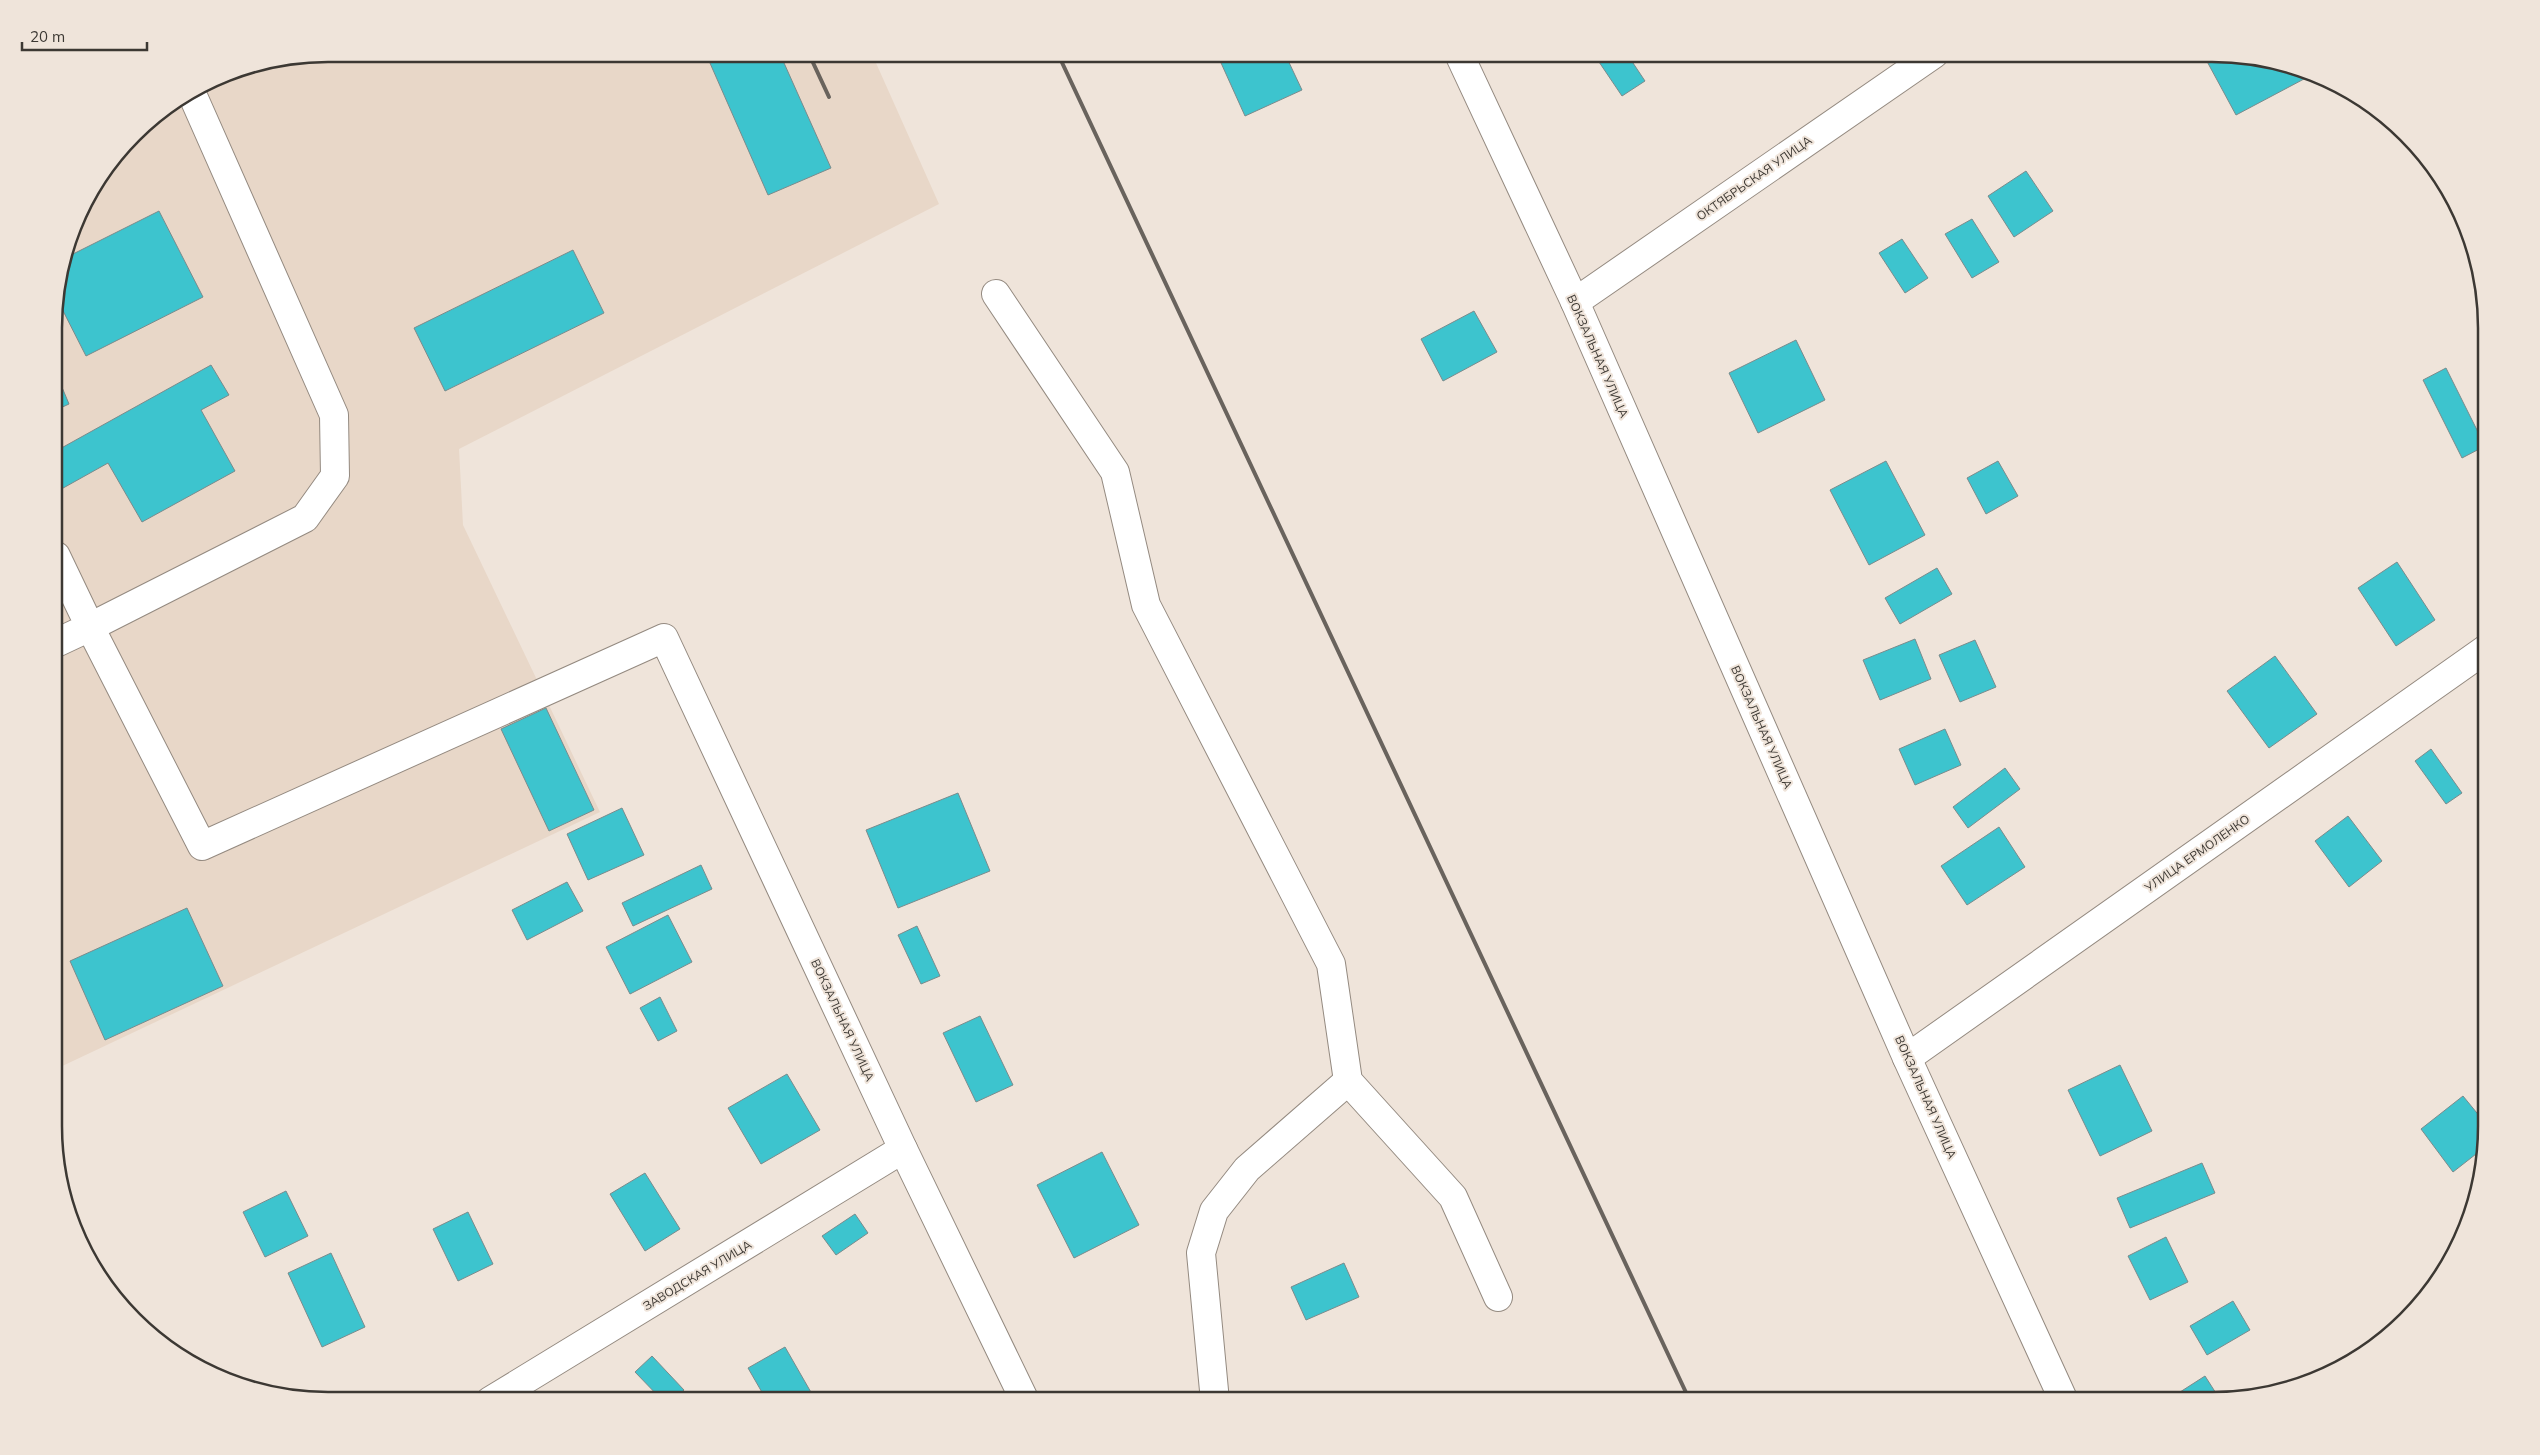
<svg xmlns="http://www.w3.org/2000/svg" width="2540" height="1455" font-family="Mulish,sans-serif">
	<rect width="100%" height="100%" fill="#efe4da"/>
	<path fill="#e8d7c8" d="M329,54H872L939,204L459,449L463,525L600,812L56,1069V293L82,207L147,122L224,75Z"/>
	<g fill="#3dc4ce" stroke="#7a8b8c">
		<path d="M706,54H780L831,168L768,195Z"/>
		<path d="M1217,54H1285L1302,90L1245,116Z"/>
		<path d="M1605,54H1627L1645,81L1622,96L1597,59Z"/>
		<path d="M2203,54L2283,63L2300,70L2304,79L2236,115Z"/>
		<path d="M2026,171L2053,211L2014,237L1988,196Z"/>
		<path d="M159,211L203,297L86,356L56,297L67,257Z"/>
		<path d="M1972,219L1999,262L1972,278L1945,234Z"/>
		<path d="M1902,239L1928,278L1905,293L1879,253Z"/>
		<path d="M573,250L604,313L445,391L414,328Z"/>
		<path d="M1474,311L1497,352L1443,381L1421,339Z"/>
		<path d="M1796,340L1825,400L1758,433L1729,373Z"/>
		<path d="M211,365L229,395L201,410L235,471L142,522L108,463L56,492V451Z"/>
		<path d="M2446,368L2485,446L2462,458L2423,380Z"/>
		<path d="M56,373L69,404L56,410Z"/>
		<path d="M1886,461L1925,535L1869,565L1830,490Z"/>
		<path d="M1998,461L2018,496L1986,514L1967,478Z"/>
		<path d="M2397,562L2435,620L2396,646L2358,588Z"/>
		<path d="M1937,568L1952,594L1900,624L1885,598Z"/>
		<path d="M1915,639L1931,679L1880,700L1863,660Z"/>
		<path d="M1975,640L1996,687L1960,702L1939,655Z"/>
		<path d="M2275,656L2317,714L2269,748L2227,691Z"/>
		<path d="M546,708L594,810L549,831L501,729Z"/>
		<path d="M1945,729L1961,765L1915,785L1899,749Z"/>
		<path d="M2431,749L2462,793L2446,804L2415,761Z"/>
		<path d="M2005,768L2020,789L1968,828L1953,807Z"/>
		<path d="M958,793L990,871L898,908L866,830Z"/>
		<path d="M622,808L644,855L588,880L567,834Z"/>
		<path d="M2348,816L2382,861L2349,887L2315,841Z"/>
		<path d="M1999,827L2025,867L1967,905L1941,866Z"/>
		<path d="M701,865L712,889L633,926L622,903Z"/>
		<path d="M567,882L583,911L527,940L512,910Z"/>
		<path d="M187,908L223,986L105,1040L70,961Z"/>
		<path d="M668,915L692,962L630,994L606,947Z"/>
		<path d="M917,926L940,976L921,984L898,935Z"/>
		<path d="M660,997L677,1031L658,1041L640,1008Z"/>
		<path d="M980,1016L1013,1085L976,1102L943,1033Z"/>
		<path d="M2120,1065L2152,1131L2100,1156L2068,1090Z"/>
		<path d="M787,1074L820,1130L761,1164L728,1108Z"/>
		<path d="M2463,1096L2486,1124V1144L2485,1147L2453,1172L2421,1129Z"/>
		<path d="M1102,1152L1139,1225L1074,1258L1037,1185Z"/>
		<path d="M2202,1163L2215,1193L2130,1228L2117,1198Z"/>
		<path d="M645,1173L680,1229L645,1251L610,1194Z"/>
		<path d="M286,1191L308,1236L265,1257L243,1212Z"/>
		<path d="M468,1212L493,1264L458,1281L433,1229Z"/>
		<path d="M855,1214L868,1233L836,1255L822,1236Z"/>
		<path d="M2166,1237L2188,1282L2150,1300L2128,1256Z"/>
		<path d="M331,1253L365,1327L322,1347L288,1273Z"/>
		<path d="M1344,1263L1359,1297L1306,1320L1291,1287Z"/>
		<path d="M2233,1301L2250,1330L2207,1355L2190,1326Z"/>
		<path d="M785,1347L816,1401H767L748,1368Z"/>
		<path d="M652,1356L684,1390L672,1401H663L635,1372Z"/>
		<path d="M2205,1376L2221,1401H2166Z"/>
	</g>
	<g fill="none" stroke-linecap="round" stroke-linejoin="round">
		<defs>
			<g id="minor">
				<path d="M1459,54L1575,302L1907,1058L2064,1401"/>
				<path d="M192,94L334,415L335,476L305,518L90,627L202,846L664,638L903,1149L1025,1401"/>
				<path d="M996,294L1115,472L1146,605L1331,964L1348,1081L1453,1197L1498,1297"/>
				<path d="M1575,302L1934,54"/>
				<path d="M56,556L90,627L56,643"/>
				<path d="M1907,1058L2486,649"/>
				<path d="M490,1401L903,1149"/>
				<path d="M1215,1401L1201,1253L1214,1211L1247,1169L1348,1081"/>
			</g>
		</defs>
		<use href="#minor" stroke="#948a80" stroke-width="30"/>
		<use href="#minor" stroke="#fff" stroke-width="28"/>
		<g stroke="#69635d" stroke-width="4">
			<path d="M809,54L829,97"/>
			<path d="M1058,54L1690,1401"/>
		</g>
	</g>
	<g text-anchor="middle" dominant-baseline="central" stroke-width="4" stroke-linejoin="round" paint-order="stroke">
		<g font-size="12" fill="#3c3833" stroke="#efe4da">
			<text transform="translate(1754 178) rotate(-35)">ОКТЯБРЬСКАЯ УЛИЦА</text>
			<text transform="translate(1598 356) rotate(66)">ВОКЗАЛЬНАЯ УЛИЦА</text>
			<text transform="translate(1762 727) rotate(66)">ВОКЗАЛЬНАЯ УЛИЦА</text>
			<text transform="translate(2197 853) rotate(-35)">УЛИЦА ЕРМОЛЕНКО</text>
			<text transform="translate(843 1020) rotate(65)">ВОКЗАЛЬНАЯ УЛИЦА</text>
			<text transform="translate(1926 1097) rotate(66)">ВОКЗАЛЬНАЯ УЛИЦА</text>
			<text transform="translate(697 1275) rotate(-31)">ЗАВОДСКАЯ УЛИЦА</text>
		</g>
	</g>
	<path d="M0 0H2540V1455H0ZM328 62H2212A266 266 0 0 1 2478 328V1126A266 266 0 0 1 2212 1392H328A266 266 0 0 1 62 1126V328A266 266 0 0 1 328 62Z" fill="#efe4da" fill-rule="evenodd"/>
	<path fill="none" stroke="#3c3833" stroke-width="2.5" d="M328 62H2212A266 266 0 0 1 2478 328V1126A266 266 0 0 1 2212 1392H328A266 266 0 0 1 62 1126V328A266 266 0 0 1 328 62Z"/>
	<path d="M22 42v8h125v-8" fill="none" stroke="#3c3833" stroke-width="2.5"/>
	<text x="30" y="42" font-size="15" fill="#3c3833" stroke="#efe4da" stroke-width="4" paint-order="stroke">20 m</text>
</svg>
